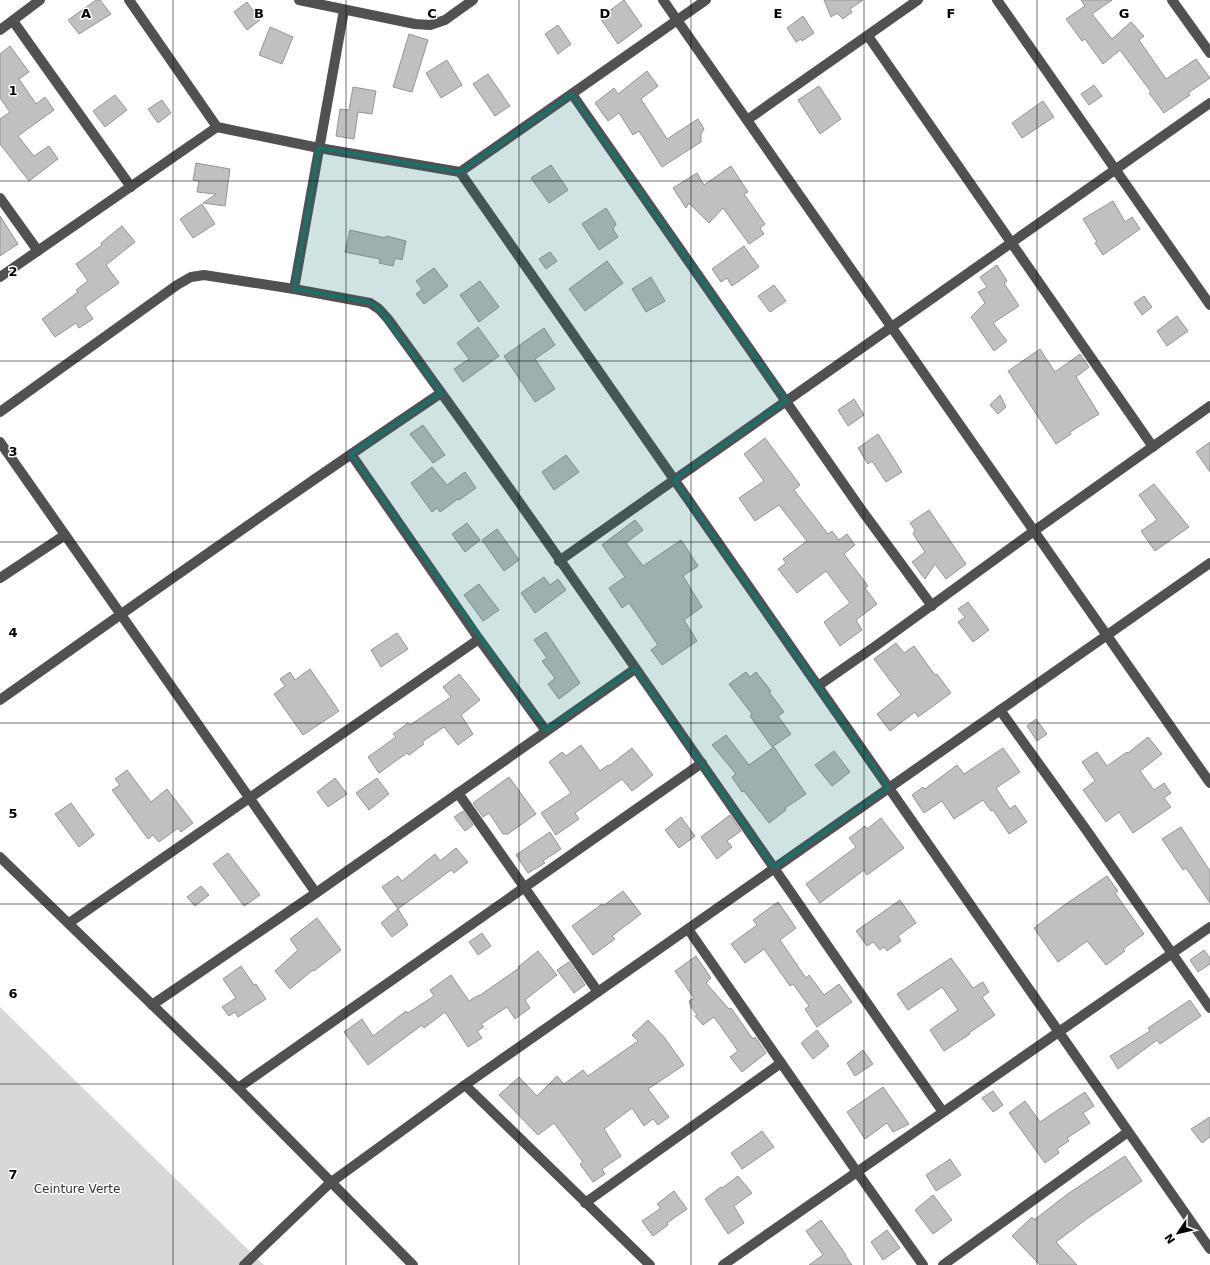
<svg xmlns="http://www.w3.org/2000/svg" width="1210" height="1265" font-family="'DejaVu Sans',sans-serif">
	<rect width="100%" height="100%" fill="#fff"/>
	<path fill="#d8d8d8" d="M0,1007L264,1265H0Z"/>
	<g fill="#c0c0c0" stroke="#959595">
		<path d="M96,0H100L111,14L79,34L68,20Z"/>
		<path d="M624,0L642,26L618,44L600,18Z"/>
		<path d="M824,0H863L850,9L852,12L843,19L837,13L831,17Z"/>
		<path d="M1081,0H1112L1092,14L1112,39L1131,22L1144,36L1139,40L1166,79L1196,59L1210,78L1188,93L1190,95L1164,113L1149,93L1151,92L1120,50L1103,64L1085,39L1082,41L1066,19L1085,6Z"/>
		<path d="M247,2L260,20L247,30L234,12Z"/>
		<path d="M803,16L814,33L802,41L801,39L796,42L787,28Z"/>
		<path d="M558,25L571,44L558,54L545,34Z"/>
		<path d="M270,27L293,37L282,64L259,55Z"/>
		<path d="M409,34L428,40L412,92L393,87Z"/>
		<path d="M10,46L29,72L19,79L36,104L45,97L54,110L18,136L34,156L49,146L58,159L29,181L0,144V119L10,112L0,98V54Z"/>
		<path d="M447,60L462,85L441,98L426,73Z"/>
		<path d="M647,71L658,86L641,99L667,139L698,119L704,129L701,134V142L662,167L639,131L633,135L619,113L608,121L595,103L614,88L618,94Z"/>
		<path d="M488,74L510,106L495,116L473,84Z"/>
		<path d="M1094,85L1102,96L1089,105L1081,94Z"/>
		<path d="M819,86L841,119L820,134L798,100Z"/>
		<path d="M353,87L376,91L372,114L358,112L354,139L336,136L340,109L349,110Z"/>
		<path d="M115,95L127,110L105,127L93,111Z"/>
		<path d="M162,100L171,113L158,123L148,109Z"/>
		<path d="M1043,101L1054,117L1022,138L1012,123Z"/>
		<path d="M196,163L230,169L225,206L203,203L216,194L197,192L199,181L193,180Z"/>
		<path d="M551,165L568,190L549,203L531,178Z"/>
		<path d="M731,166L748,192L744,194L765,224L760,228L764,234L749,244L723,208L709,223L689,203L686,208L673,188L697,173L704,185Z"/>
		<path d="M1113,201L1125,222L1132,217L1140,229L1103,255L1095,243L1097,242L1083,219Z"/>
		<path d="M202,204L215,224L193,238L180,219Z"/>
		<path d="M606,208L616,224L613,229L618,237L599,250L582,224Z"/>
		<path d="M0,216L18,244L0,256Z"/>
		<path d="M122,226L135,242L106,265L119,283L85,307L93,319L79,328L76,323L55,337L42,319L78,292L76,290L88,281L76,264L102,245L101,243Z"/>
		<path d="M350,230L385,238L386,236L406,241L402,260L395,258L393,266L379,263L380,259L345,252Z"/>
		<path d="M744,246L759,267L732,286L727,278L721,282L712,269Z"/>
		<path d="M550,252L557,261L546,269L539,259Z"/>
		<path d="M607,261L623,283L585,311L569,289Z"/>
		<path d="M997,265L1007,281L1004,283L1019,306L993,323L1007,341L994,351L971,317L985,303L978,292L987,287L980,277Z"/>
		<path d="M434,268L448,286L424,304L416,294L422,289L416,281Z"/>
		<path d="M651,277L665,301L646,312L632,289Z"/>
		<path d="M480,281L499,307L479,322L460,295Z"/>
		<path d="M774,285L786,301L770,312L758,296Z"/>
		<path d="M1144,296L1152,307L1142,315L1134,303Z"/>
		<path d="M1177,316L1188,331L1167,346L1157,331Z"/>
		<path d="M478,327L499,356L463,382L454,369L469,359L457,343Z"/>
		<path d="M544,328L555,345L535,359L555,389L535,402L504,356Z"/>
		<path d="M1040,349L1055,372L1080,354L1089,367L1076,377L1099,414L1070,432L1071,434L1056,444L1008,371Z"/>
		<path d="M1000,395L1006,407L998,414L990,405Z"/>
		<path d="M854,399L864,415L848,426L838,410Z"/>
		<path d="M423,425L445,455L433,463L410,434Z"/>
		<path d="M878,434L902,472L886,482L872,461L868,464L858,448Z"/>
		<path d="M765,438L800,485L794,490L828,534L832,531L839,540L847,534L855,545L844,554L868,586L865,588L877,604L856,620L862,630L840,646L824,622L850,603L826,571L797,593L778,569L786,563L783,559L807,541L779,505L755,521L739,498L764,481L744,454Z"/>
		<path d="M1210,442V472L1196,452Z"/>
		<path d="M566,455L579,472L554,490L542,472Z"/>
		<path d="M432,467L447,485L465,472L476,488L459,500L458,499L440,512L437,508L432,512L411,483Z"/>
		<path d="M1154,484L1189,527L1155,551L1141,531L1157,520L1139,495Z"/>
		<path d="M929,510L966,564L946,579L935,564L925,579L912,562L925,552L913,534L915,530L910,523Z"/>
		<path d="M635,520L643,530L626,543L643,566L681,540L698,566L683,576L702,607L684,620L697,641L662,665L651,650L658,645L629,603L622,608L609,588L625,577L602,545Z"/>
		<path d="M467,523L480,540L465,552L452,534Z"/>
		<path d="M497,529L519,560L504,571L482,540Z"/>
		<path d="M544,577L550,585L558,579L566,590L535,613L521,593Z"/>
		<path d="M479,584L499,610L483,621L464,595Z"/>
		<path d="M968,602L989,630L973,642L958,622L965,617L958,609Z"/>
		<path d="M546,632L580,683L559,699L548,684L555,678L542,661L547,658L534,640Z"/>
		<path d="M397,633L408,649L381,667L371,650Z"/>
		<path d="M896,643L904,653L914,646L935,675L937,674L951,693L918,717L915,712L890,731L877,714L901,695L874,659Z"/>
		<path d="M310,669L339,711L303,735L274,694L285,686L280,679L290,672L295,680Z"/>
		<path d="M746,672L750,677L756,672L771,691L769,692L784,712L778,716L791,734L772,747L750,716L752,714L729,684Z"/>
		<path d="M459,674L480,700L461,715L473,734L458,745L444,727L422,742L424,744L409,755L407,753L379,773L368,757L396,737L393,734L408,723L410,725L451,697L443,687Z"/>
		<path d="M1036,719L1047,734L1037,741L1027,726Z"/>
		<path d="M726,735L749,765L774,747L806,794L785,808L786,810L769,823L744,791L742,792L732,777L736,774L712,745Z"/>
		<path d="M1148,737L1162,754L1140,771L1154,790L1164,783L1171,793L1164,798L1171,807L1133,833L1119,812L1106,822L1083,790L1095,781L1082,762L1097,752L1107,766L1127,752L1128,753Z"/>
		<path d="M581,745L600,771L608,765L609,766L632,748L653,775L632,791L622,779L575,813L579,819L556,835L541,813L571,793L549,762L562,752L566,756Z"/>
		<path d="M1003,748L1020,772L996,788L1010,809L1015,805L1027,822L1009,834L993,810L991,811L983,800L954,819L942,801L924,813L912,795L923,787L925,789L957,765L964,774Z"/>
		<path d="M834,751L850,772L832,786L815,765Z"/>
		<path d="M127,770L151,802L167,789L193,823L181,832L178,828L159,842L153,835L148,839L112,790L120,785L115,779Z"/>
		<path d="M509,777L536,814L508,834H503L489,813L483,817L473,803Z"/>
		<path d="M335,778L347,794L328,807L317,792Z"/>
		<path d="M377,778L389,794L369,810L356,793Z"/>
		<path d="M71,803L94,835L79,847L55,814Z"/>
		<path d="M463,811L473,825L465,831L454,817Z"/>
		<path d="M730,815L741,831L727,841L732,847L717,859L701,837Z"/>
		<path d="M681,817L695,836L679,848L665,830Z"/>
		<path d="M881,818L904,848L867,875L864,870L820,903L806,884L856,847L849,838L865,826L867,829Z"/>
		<path d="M1181,827L1210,871V903L1186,868L1183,870L1162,839Z"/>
		<path d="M550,832L561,849L543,861L545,863L528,873L516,855Z"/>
		<path d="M456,848L468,862L454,873L451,870L398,909L382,887L398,876L402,881L435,854L440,861Z"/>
		<path d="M228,853L260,895L244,906L213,864Z"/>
		<path d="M1107,876L1118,891L1115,893L1144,934L1123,949L1125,951L1106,965L1087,941L1058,962L1034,928L1063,906Z"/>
		<path d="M201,886L209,895L195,906L187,897Z"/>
		<path d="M623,891L641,914L612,936L615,939L593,955L572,926L602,904L603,906Z"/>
		<path d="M900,900L916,923L898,936L901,941L887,951L884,947L880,950L873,942L867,946L856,931Z"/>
		<path d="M778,902L796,928L780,940L806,978L809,975L824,995L839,984L852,1002L817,1027L805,1009L809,1006L793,984L790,986L764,949L745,963L731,944L757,925L753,920Z"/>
		<path d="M398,909L408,925L392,937L381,923Z"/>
		<path d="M317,918L341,950L314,971L313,970L290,989L275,971L298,950L290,939Z"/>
		<path d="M482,933L491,946L478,955L469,942Z"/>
		<path d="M1204,950L1210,958V964L1198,972L1190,960Z"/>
		<path d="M538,951L557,975L525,1000L530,1008L515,1019L507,1007L481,1024L484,1027L477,1031L482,1038L468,1047L445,1012L424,1028L422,1025L368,1065L344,1032L362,1019L373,1036L406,1011L408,1013L434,996L430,990L451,975L469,1001L479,995V996L519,968L518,967Z"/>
		<path d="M696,956L711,978L706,983L729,1009L731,1008L753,1039L755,1037L766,1053L742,1072L730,1057L738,1051L714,1017L703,1025L695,1016L697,1015L691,1007L689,1001L694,998L675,971Z"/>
		<path d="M951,958L973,988L983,982L989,992L982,997L995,1015L969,1033L970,1034L944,1051L930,1030L958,1010L942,987L908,1010L897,994Z"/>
		<path d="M569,962L585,985L574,993L557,970Z"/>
		<path d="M241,966L254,985L256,984L266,999L238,1017L235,1012L229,1016L222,1007L236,998L223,979Z"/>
		<path d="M1190,1000L1201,1016L1160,1044L1157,1040L1118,1069L1110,1056L1150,1031L1148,1028Z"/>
		<path d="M648,1020L664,1037L684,1065L648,1089L669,1117L658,1125L653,1119L644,1126L632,1108L604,1129L621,1156L602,1169L605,1174L593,1182L580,1164L583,1162L554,1123L538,1135L499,1095L519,1077L537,1096L557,1076L564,1084L583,1070L588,1076L638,1041L632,1035Z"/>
		<path d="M817,1030L829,1046L813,1059L801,1043Z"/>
		<path d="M863,1050L873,1064L855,1076L847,1063Z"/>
		<path d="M883,1087L909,1124L893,1132L887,1123L865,1139L847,1112Z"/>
		<path d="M993,1091L1003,1105L993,1112L982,1098Z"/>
		<path d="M1085,1092L1094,1106L1083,1113L1090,1123L1067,1138L1069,1141L1057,1149L1059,1153L1045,1163L1009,1113L1025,1101L1040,1122Z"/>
		<path d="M1210,1117V1137L1202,1143L1191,1129Z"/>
		<path d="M762,1131L774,1147L742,1169L731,1153Z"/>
		<path d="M1125,1156L1142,1181L1088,1218L1056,1242L1077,1265H1040L1012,1236L1032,1217L1034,1220L1069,1193Z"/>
		<path d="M950,1159L961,1175L936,1191L926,1175Z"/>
		<path d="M738,1176L752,1193L734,1206L744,1223L728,1234L705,1199L721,1187L722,1188Z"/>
		<path d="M674,1191L687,1209L667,1223L668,1225L653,1236L642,1221L661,1208L657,1204Z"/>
		<path d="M933,1195L952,1220L933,1234L915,1210Z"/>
		<path d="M821,1220L846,1255H845L852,1265H809L823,1255L806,1231Z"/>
		<path d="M887,1230L900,1248L883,1260L871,1242Z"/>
	</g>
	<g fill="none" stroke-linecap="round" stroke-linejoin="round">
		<g stroke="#515151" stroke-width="10">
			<path d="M129,0L217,127L319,148L460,172L706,0"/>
			<path d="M299,0L415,24L430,25L445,20L473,0"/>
			<path d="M663,0L1210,783"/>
			<path d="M997,0L1210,305"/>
			<path d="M1172,0L1210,53"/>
			<path d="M13,21L131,187"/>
			<path d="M0,30L40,0"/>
			<path d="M868,36L1153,447"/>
			<path d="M572,94L863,512L932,606"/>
			<path d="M747,120L918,0"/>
			<path d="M460,172L1210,1249"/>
			<path d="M0,198L38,251"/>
			<path d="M0,277L217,127"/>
			<path d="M294,289L344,10"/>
			<path d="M0,412L177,285L191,277L204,275L294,289L370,303L379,309L388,319C495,466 599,615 702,764C783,880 862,997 943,1112"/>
			<path d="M0,442L316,893"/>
			<path d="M351,454L479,639L546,731"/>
			<path d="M559,561L1210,103"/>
			<path d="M0,578L65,535"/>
			<path d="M818,686L877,645L1034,531L1210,406"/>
			<path d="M0,700C146,596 293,493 441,393"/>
			<path d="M1000,710L1087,831L1210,1008"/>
			<path d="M458,793L598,992"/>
			<path d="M0,857L238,1088L413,1265"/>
			<path d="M69,923L479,639"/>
			<path d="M688,929L857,1172L923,1265"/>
			<path d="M152,1005L316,893L635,669"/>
			<path d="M465,1085L650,1265"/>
			<path d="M238,1088L702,763"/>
			<path d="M585,1203L781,1063"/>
			<path d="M244,1265L330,1183L465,1085L1210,563"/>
			<path d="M723,1265L1210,927"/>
			<path d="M943,1265L1128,1132"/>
		</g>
	</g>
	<path fill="#0f766e" fill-opacity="0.2" stroke="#0f766e" stroke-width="3" stroke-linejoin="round" d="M572,94L787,401L675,480L889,788L774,868L635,669L546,731L351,454L441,393L379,309L370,303L294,289L319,148L460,172Z"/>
	<path fill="none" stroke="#000" stroke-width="1" stroke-opacity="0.55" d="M173,0V1265M346,0V1265M519,0V1265M691,0V1265M864,0V1265M1037,0V1265M0,181H1210M0,361H1210M0,542H1210M0,723H1210M0,904H1210M0,1084H1210"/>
	<g text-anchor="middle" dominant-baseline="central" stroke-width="3" stroke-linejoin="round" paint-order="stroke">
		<g font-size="12" fill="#2f2f2f" stroke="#fff">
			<text x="77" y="1189">Ceinture Verte</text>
		</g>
	</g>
	<g font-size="13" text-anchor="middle" font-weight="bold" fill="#000" stroke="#fff" stroke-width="3" stroke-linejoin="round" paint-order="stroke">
		<text x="86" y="18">A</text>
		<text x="259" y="18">B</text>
		<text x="432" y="18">C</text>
		<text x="605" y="18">D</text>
		<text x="778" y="18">E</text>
		<text x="951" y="18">F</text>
		<text x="1124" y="18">G</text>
		<text x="13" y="95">1</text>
		<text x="13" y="276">2</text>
		<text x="13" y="456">3</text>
		<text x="13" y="637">4</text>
		<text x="13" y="818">5</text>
		<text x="13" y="998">6</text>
		<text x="13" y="1179">7</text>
	</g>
	<g transform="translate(1178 1233) rotate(235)" stroke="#ffffff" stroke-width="3" paint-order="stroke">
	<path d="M0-3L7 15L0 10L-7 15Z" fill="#000000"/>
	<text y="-6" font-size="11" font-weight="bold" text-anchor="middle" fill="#000000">N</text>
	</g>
</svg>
